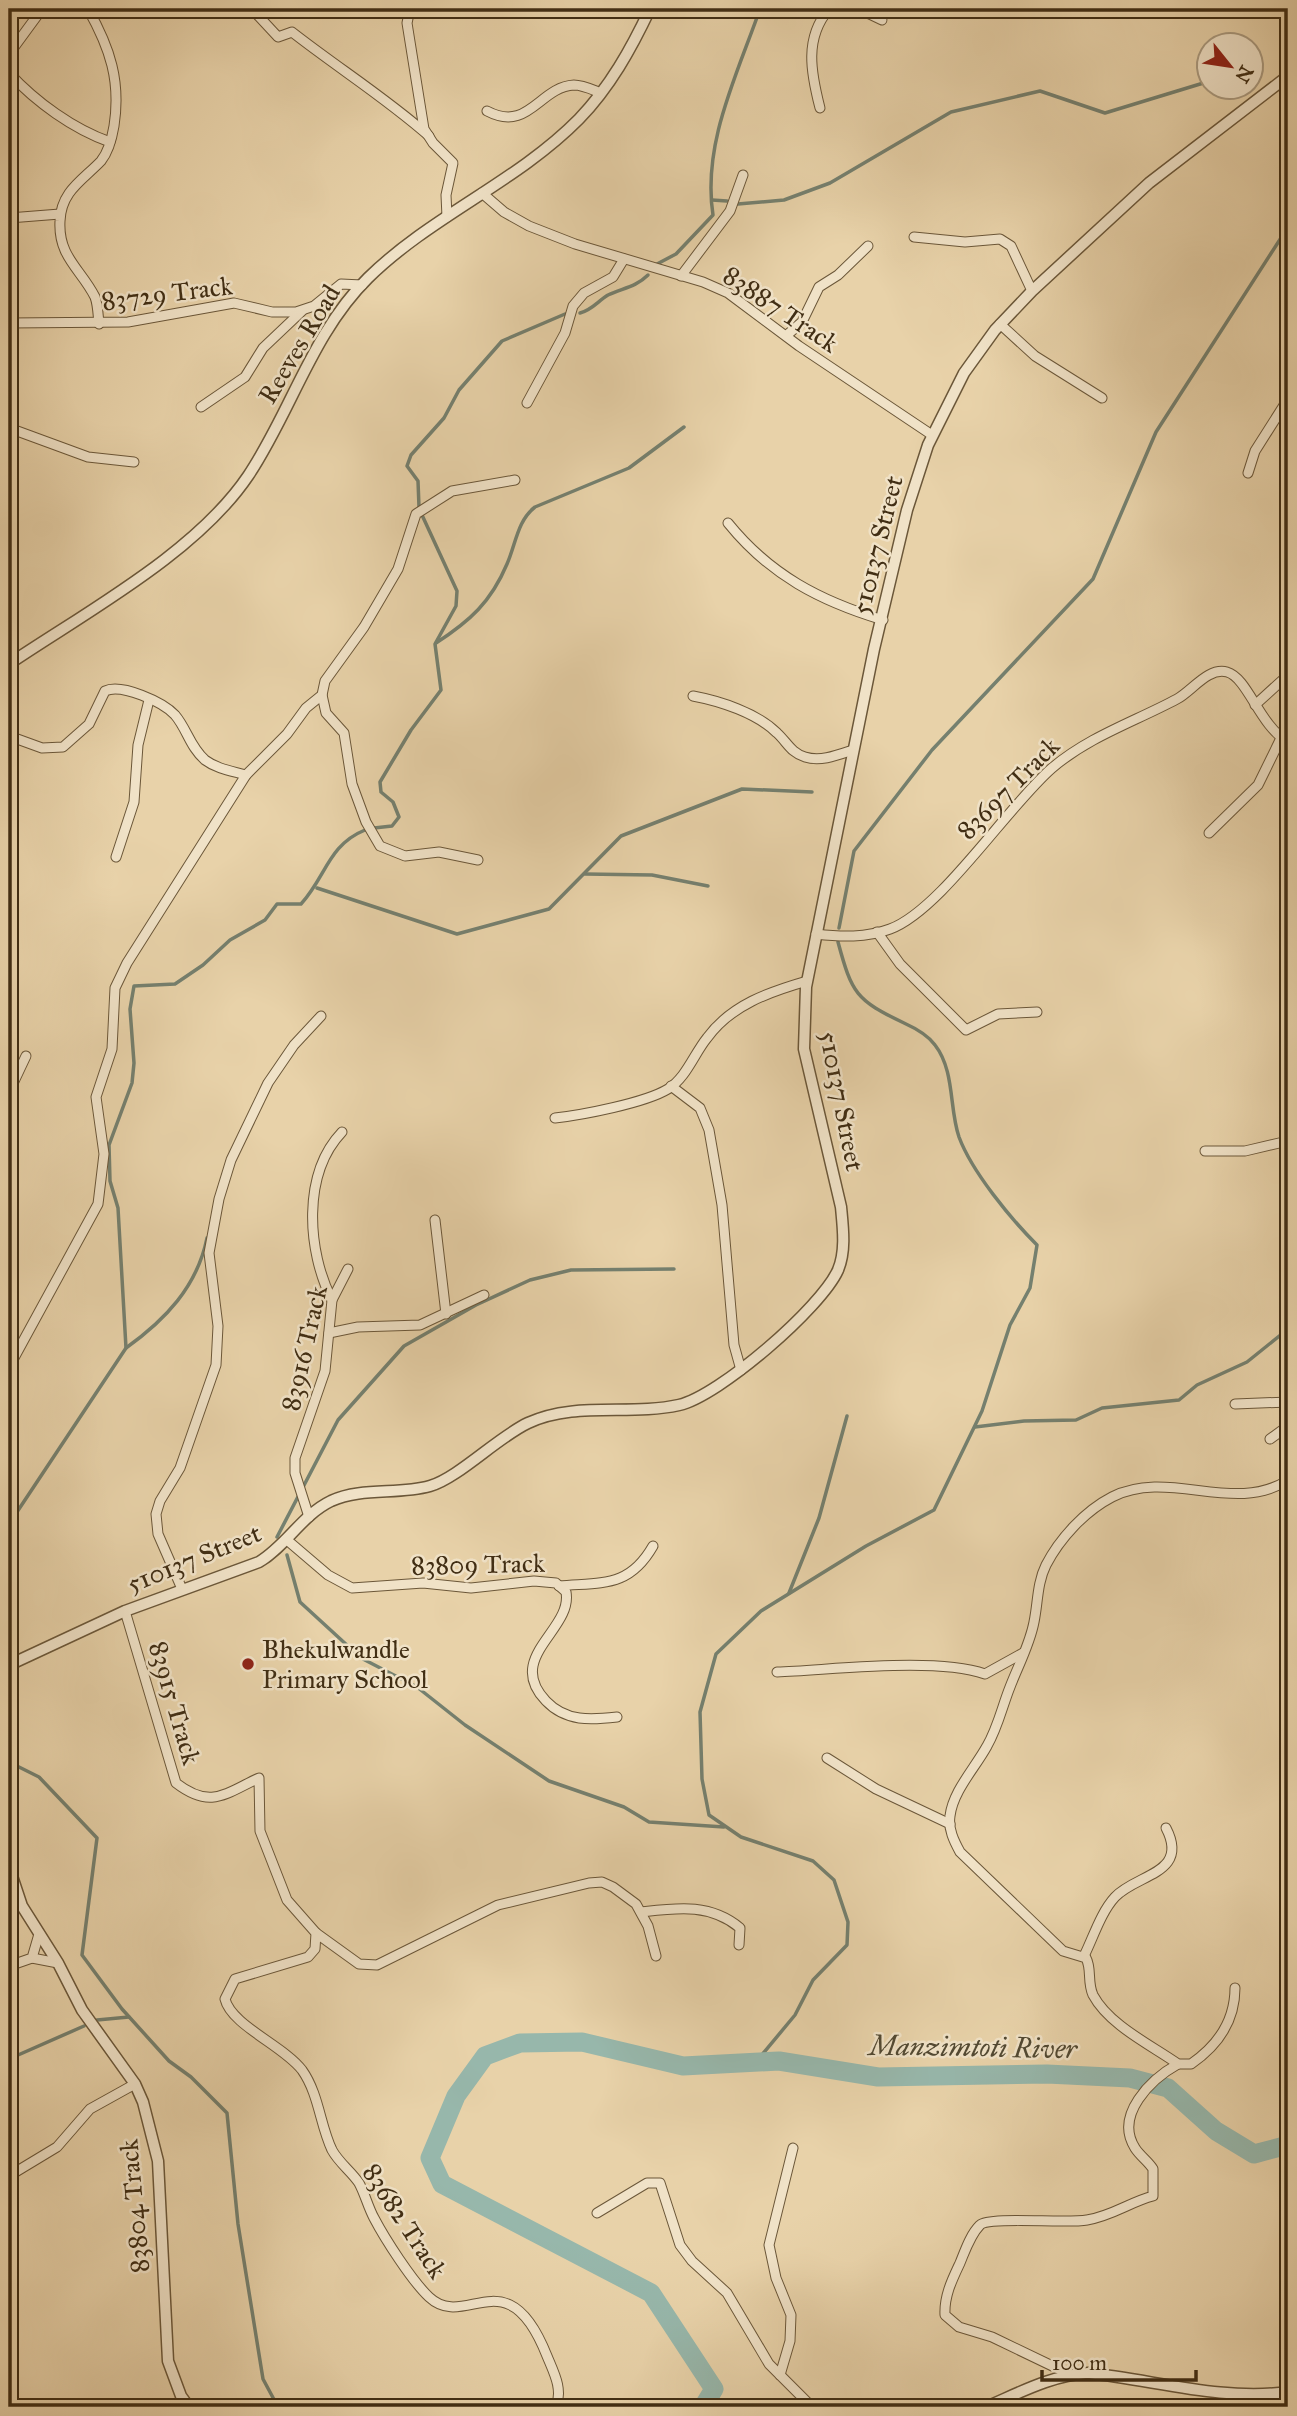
<svg xmlns="http://www.w3.org/2000/svg" width="1297" height="2416" font-family="'IM FELL Great Primer',serif">
	<rect width="100%" height="100%" fill="#e8d2a9"/>
	<filter id="stains"><feTurbulence type="fractalNoise" baseFrequency=".00286" numOctaves="4"/><feColorMatrix values="0 0 0 0 .2 0 0 0 0 .09 0 0 0 0 .02 0 0 0 .5 -.17"/></filter>
	<radialGradient id="worn" r=".72"><stop offset=".6" stop-color="#630" stop-opacity="0"/><stop offset="1" stop-color="#630" stop-opacity=".3"/></radialGradient>
	<g fill="none" stroke-linecap="round" stroke-linejoin="round">
		<g stroke="#75806f" stroke-width="3.5">
			<path d="M712,200L727,201"/>
			<path d="M738,204L784,200L830,183L951,112L1040,91L1105,113L1210,81"/>
			<path d="M657,264L676,254L713,215C702,144 737,75 760,9"/>
			<path d="M580,313C592,310 598,301 608,295C623,288 636,287 648,275"/>
			<path d="M419,507L418,481L407,466L411,455L444,418L459,390L502,341L565,314"/>
			<path d="M436,643C470,621 491,602 507,564C516,544 517,521 535,507L629,468L684,427"/>
			<path d="M374,828L392,826L399,817L393,802L381,792L380,782L411,730L441,690L435,644L456,606L457,591L422,515"/>
			<path d="M585,874L652,875L708,886"/>
			<path d="M317,888L457,934L549,909L621,836L742,789L812,792"/>
			<path d="M839,928L854,851L932,750L1093,579L1156,432L1288,227"/>
			<path d="M126,1348L118,1208L110,1181L109,1145L132,1083L134,1063L130,1009L134,986L175,984L203,965L230,940L265,920L277,904H301C326,877 328,845 365,830"/>
			<path d="M975,1427L1024,1421L1076,1420L1102,1408L1179,1400L1197,1385L1247,1362L1288,1329"/>
			<path d="M9,1524L126,1348C165,1320 197,1287 207,1238"/>
			<path d="M277,1537L338,1420L404,1346L476,1305L530,1280L571,1270L674,1269"/>
			<path d="M287,1555L300,1602L361,1658L417,1687L465,1725L549,1781L624,1807L649,1822L724,1827"/>
			<path d="M789,1593L819,1518L847,1416"/>
			<path d="M9,1762L39,1777L97,1838L82,1955L122,2009L169,2061L191,2077L227,2113L238,2224L263,2379L278,2407"/>
			<path d="M97,2020L129,2017"/>
			<path d="M9,2059L84,2026"/>
			<path d="M756,2062L795,2015L813,1980L847,1945L848,1922L834,1880L813,1861L741,1837L709,1815L702,1779L700,1712L716,1654L761,1611L866,1546L934,1510L982,1411L1010,1325L1030,1288L1037,1245C1011,1219 972,1172 959,1137C949,1108 955,1071 935,1045C928,1035 915,1028 904,1023C856,1000 852,994 838,942"/>
		</g>
		<path stroke="#97b7ab" stroke-width="19" d="M703,2407L714,2389L651,2293L442,2184L430,2158L456,2096L485,2056L520,2043L582,2042L683,2066L779,2061L878,2077L1047,2074L1130,2078L1168,2088L1216,2131L1254,2154L1288,2145"/>
		<defs>
			<g id="minor">
				<path d="M88,9C110,48 121,81 114,126C112,138 109,151 101,161C83,180 61,191 60,221C58,257 81,269 95,297C98,305 98,315 99,324"/>
				<path d="M252,9L278,37L292,32C338,68 386,98 429,136"/>
				<path d="M410,9L407,23L424,129L433,143L453,163L446,195L447,217"/>
				<path d="M859,9L882,20"/>
				<path d="M9,54L42,9"/>
				<path d="M9,73C36,102 73,129 110,142"/>
				<path d="M820,108C811,73 804,38 829,9"/>
				<path d="M487,111C529,133 539,87 574,85C583,85 593,90 601,93"/>
				<path d="M482,193L504,212L529,226L575,244L703,282L728,293L799,346L932,435"/>
				<path d="M9,218L60,214"/>
				<path d="M914,237L965,242L1000,239L1011,246L1032,291"/>
				<path d="M681,276L730,211L743,175"/>
				<path d="M9,323L128,322L234,303L272,312H296L314,306L341,284L362,285"/>
				<path d="M1000,324L1035,356L1102,398"/>
				<path d="M787,335L802,322L819,287L838,275L868,246"/>
				<path d="M527,403L565,333L573,306L584,293L613,277L624,259"/>
				<path d="M201,407L245,377L263,348L302,311"/>
				<path d="M9,428L88,457L134,462"/>
				<path d="M1248,473L1255,451L1288,399"/>
				<path d="M728,523C770,575 820,601 883,620"/>
				<path d="M322,695L326,713L344,733L352,784L366,822L380,846L405,856L439,852L478,860"/>
				<path d="M693,696C720,701 757,713 777,733C787,742 791,753 805,757C821,762 838,755 853,750"/>
				<path d="M1255,705L1288,675"/>
				<path d="M9,736L42,748L63,747L89,724L105,691C121,683 163,702 175,715C187,729 190,747 205,760C217,769 232,771 246,775"/>
				<path d="M1209,833L1258,785L1281,738"/>
				<path d="M116,857L134,802L138,745L149,700"/>
				<path d="M877,932L900,964L966,1030L998,1014L1037,1012"/>
				<path d="M816,934C841,937 866,938 890,929C941,910 1007,807 1052,768C1090,736 1134,722 1177,699C1192,691 1208,667 1227,672C1248,678 1259,725 1288,742"/>
				<path d="M671,1086L700,1108L709,1130L722,1205L734,1345L741,1370"/>
				<path d="M9,1092L26,1056"/>
				<path d="M555,1118C582,1115 645,1103 668,1089C686,1078 694,1054 707,1038C731,1005 769,992 807,981"/>
				<path d="M1205,1151H1245L1288,1141"/>
				<path d="M435,1220L446,1314"/>
				<path d="M332,1300C307,1251 302,1174 342,1132"/>
				<path d="M329,1333L358,1327L420,1325L484,1295"/>
				<path d="M9,1367L98,1204L104,1154L96,1097L112,1049L115,988L127,963L246,775L287,734L306,708L322,695L325,681L364,627L398,569L416,514L452,491L515,480"/>
				<path d="M1235,1404L1288,1402"/>
				<path d="M1270,1439L1288,1426"/>
				<path d="M309,1517L295,1473V1458L325,1371L332,1300L348,1269"/>
				<path d="M287,1540L328,1575L352,1588L423,1583L471,1588L534,1581L556,1583L566,1592C573,1630 504,1657 546,1701C566,1722 591,1720 617,1717"/>
				<path d="M559,1586C602,1582 629,1588 653,1546"/>
				<path d="M182,1589L158,1534L156,1514L160,1501L180,1468L216,1365L218,1326L209,1253L219,1199L231,1160L268,1083L294,1045L321,1016"/>
				<path d="M125,1611L176,1783C211,1810 226,1793 259,1778L260,1831L287,1900L316,1933L315,1949L308,1957L235,1979L225,1999C231,2025 284,2046 302,2070C319,2094 320,2125 332,2150C339,2163 351,2171 359,2183C365,2194 368,2207 374,2218C385,2239 412,2281 429,2297C466,2332 507,2255 547,2356C554,2373 563,2389 556,2407"/>
				<path d="M777,1672C833,1670 935,1657 985,1674L1023,1653"/>
				<path d="M827,1758L876,1789L950,1824"/>
				<path d="M641,1912C677,1908 710,1903 740,1928L739,1945"/>
				<path d="M316,1933L359,1964L377,1965L498,1905L589,1883L602,1882L613,1887L636,1904L648,1926L656,1956"/>
				<path d="M1084,1956C1093,1938 1101,1912 1115,1897C1136,1874 1190,1874 1166,1828"/>
				<path d="M32,1958L58,1963"/>
				<path d="M9,1966L32,1958L39,1934"/>
				<path d="M1235,1988C1235,2021 1217,2046 1191,2064H1178C1151,2045 1109,2025 1093,1995C1087,1982 1092,1969 1086,1958L1063,1951L960,1852C954,1841 948,1829 950,1816C953,1791 975,1768 987,1746C998,1727 1002,1707 1010,1687C1018,1666 1030,1644 1034,1622C1038,1603 1037,1583 1046,1565C1060,1538 1085,1511 1112,1497C1169,1468 1234,1515 1288,1480"/>
				<path d="M9,2176L57,2147L90,2109L135,2084"/>
				<path d="M597,2213L647,2183H660L680,2245L692,2261L727,2293L769,2364L812,2407"/>
				<path d="M1069,2374L992,2337L959,2327L945,2315C944,2296 952,2280 960,2263C965,2251 970,2235 980,2225C990,2216 1066,2224 1087,2220C1112,2216 1130,2202 1153,2196V2169C1148,2161 1140,2156 1135,2148C1114,2115 1151,2079 1178,2064"/>
				<path d="M780,2375L790,2341L791,2315L776,2278L769,2245L793,2148"/>
			</g>
			<g id="tertiary">
				<path d="M9,664C86,612 196,553 248,476C291,412 312,333 368,278C431,216 517,182 579,119C610,87 631,49 650,9"/>
				<path d="M9,1665L125,1611L259,1562C286,1546 302,1515 331,1501C362,1487 398,1495 430,1486C458,1478 498,1437 528,1423C575,1401 630,1416 679,1405C719,1396 821,1308 838,1270C846,1251 843,1228 841,1207L804,1049L806,987L874,649L907,510L928,445L964,373L995,330L1032,291L1149,183L1288,76"/>
				<path d="M9,1867L22,1906L58,1963L82,2010L135,2084L143,2102L158,2161L168,2361L181,2396L189,2407"/>
				<path d="M986,2407C1019,2393 1052,2375 1088,2373C1155,2380 1221,2401 1288,2392"/>
			</g>
		</defs>
		<use href="#minor" stroke="#6b5739" stroke-width="11"/>
		<use href="#tertiary" stroke="#6b5739" stroke-width="13"/>
		<use href="#minor" stroke="#f0e2c7" stroke-width="9"/>
		<use href="#tertiary" stroke="#f0e2c7" stroke-width="10"/>
	</g>
	<circle fill="#8f2418" stroke="#f0e2c7" stroke-width="2.5" cx="248" cy="1664" r="7"/>
	<g text-anchor="middle" dominant-baseline="central" stroke-width="5" stroke-linejoin="round" paint-order="stroke">
		<g font-size="26" fill="#412e14" stroke="#f0e2c7">
			<text transform="translate(167 293) rotate(-7)">83729 Track</text>
			<text transform="translate(781 309) rotate(34)">83887 Track</text>
			<text transform="translate(299 344) rotate(-59)">Reeves Road</text>
			<text transform="translate(877 545) rotate(-76)">510137 Street</text>
			<text transform="translate(1008 788) rotate(-45)">83697 Track</text>
			<text transform="translate(842 1101) rotate(79)">510137 Street</text>
			<text transform="translate(304 1348) rotate(-77)">83916 Track</text>
			<text transform="translate(194 1558) rotate(-22)">510137 Street</text>
			<text transform="translate(478 1564) rotate(-1)">83809 Track</text>
			<text transform="translate(175 1703) rotate(74)">83915 Track</text>
			<text transform="translate(134 2206) rotate(-95)">83804 Track</text>
			<text transform="translate(405 2221) rotate(57)">83682 Track</text>
		</g>
		<g font-size="26" fill="#412e14" stroke="#f0e2c7" text-anchor="start">
			<text x="262" y="1649">Bhekulwandle<tspan x="262" dy="30">Primary School</tspan></text>
		</g>
		<g font-size="28" font-style="italic" fill="#524932" stroke="#f0e2c7">
			<text transform="translate(973 2047) rotate(1)">Manzimtoti River</text>
		</g>
	</g>
	<rect width="1297" height="2416" fill="none" stroke="#e8d2a9" stroke-width="35"/>
	<rect x="10" y="10" width="1276" height="2395" fill="none" stroke="#412e14" stroke-width="3.5"/>
	<rect x="18" y="18" width="1262" height="2381" fill="none" stroke="#412e14" stroke-width="2"/>
	<g transform="translate(1230 66) rotate(120)"><circle r="33" fill="#f0e2c7" stroke="#aa9a7f" stroke-width="2"/>
	<path d="M0-5L12 26L0 18L-12 26Z" fill="#8f2418"/>
	<text y="-10" font-size="19" font-weight="bold" text-anchor="middle" fill="#412e14">N</text>
	</g>
	<path d="M1042 2370v10h154v-10" fill="none" stroke="#412e14" stroke-width="3.5"/>
	<text x="1052" y="2370" font-size="21" fill="#412e14" stroke="#f0e2c7" stroke-width="5" paint-order="stroke">100 m</text>
	<rect width="100%" height="100%" filter="url(#stains)"/>
	<rect width="100%" height="100%" fill="url(#worn)"/>
</svg>
